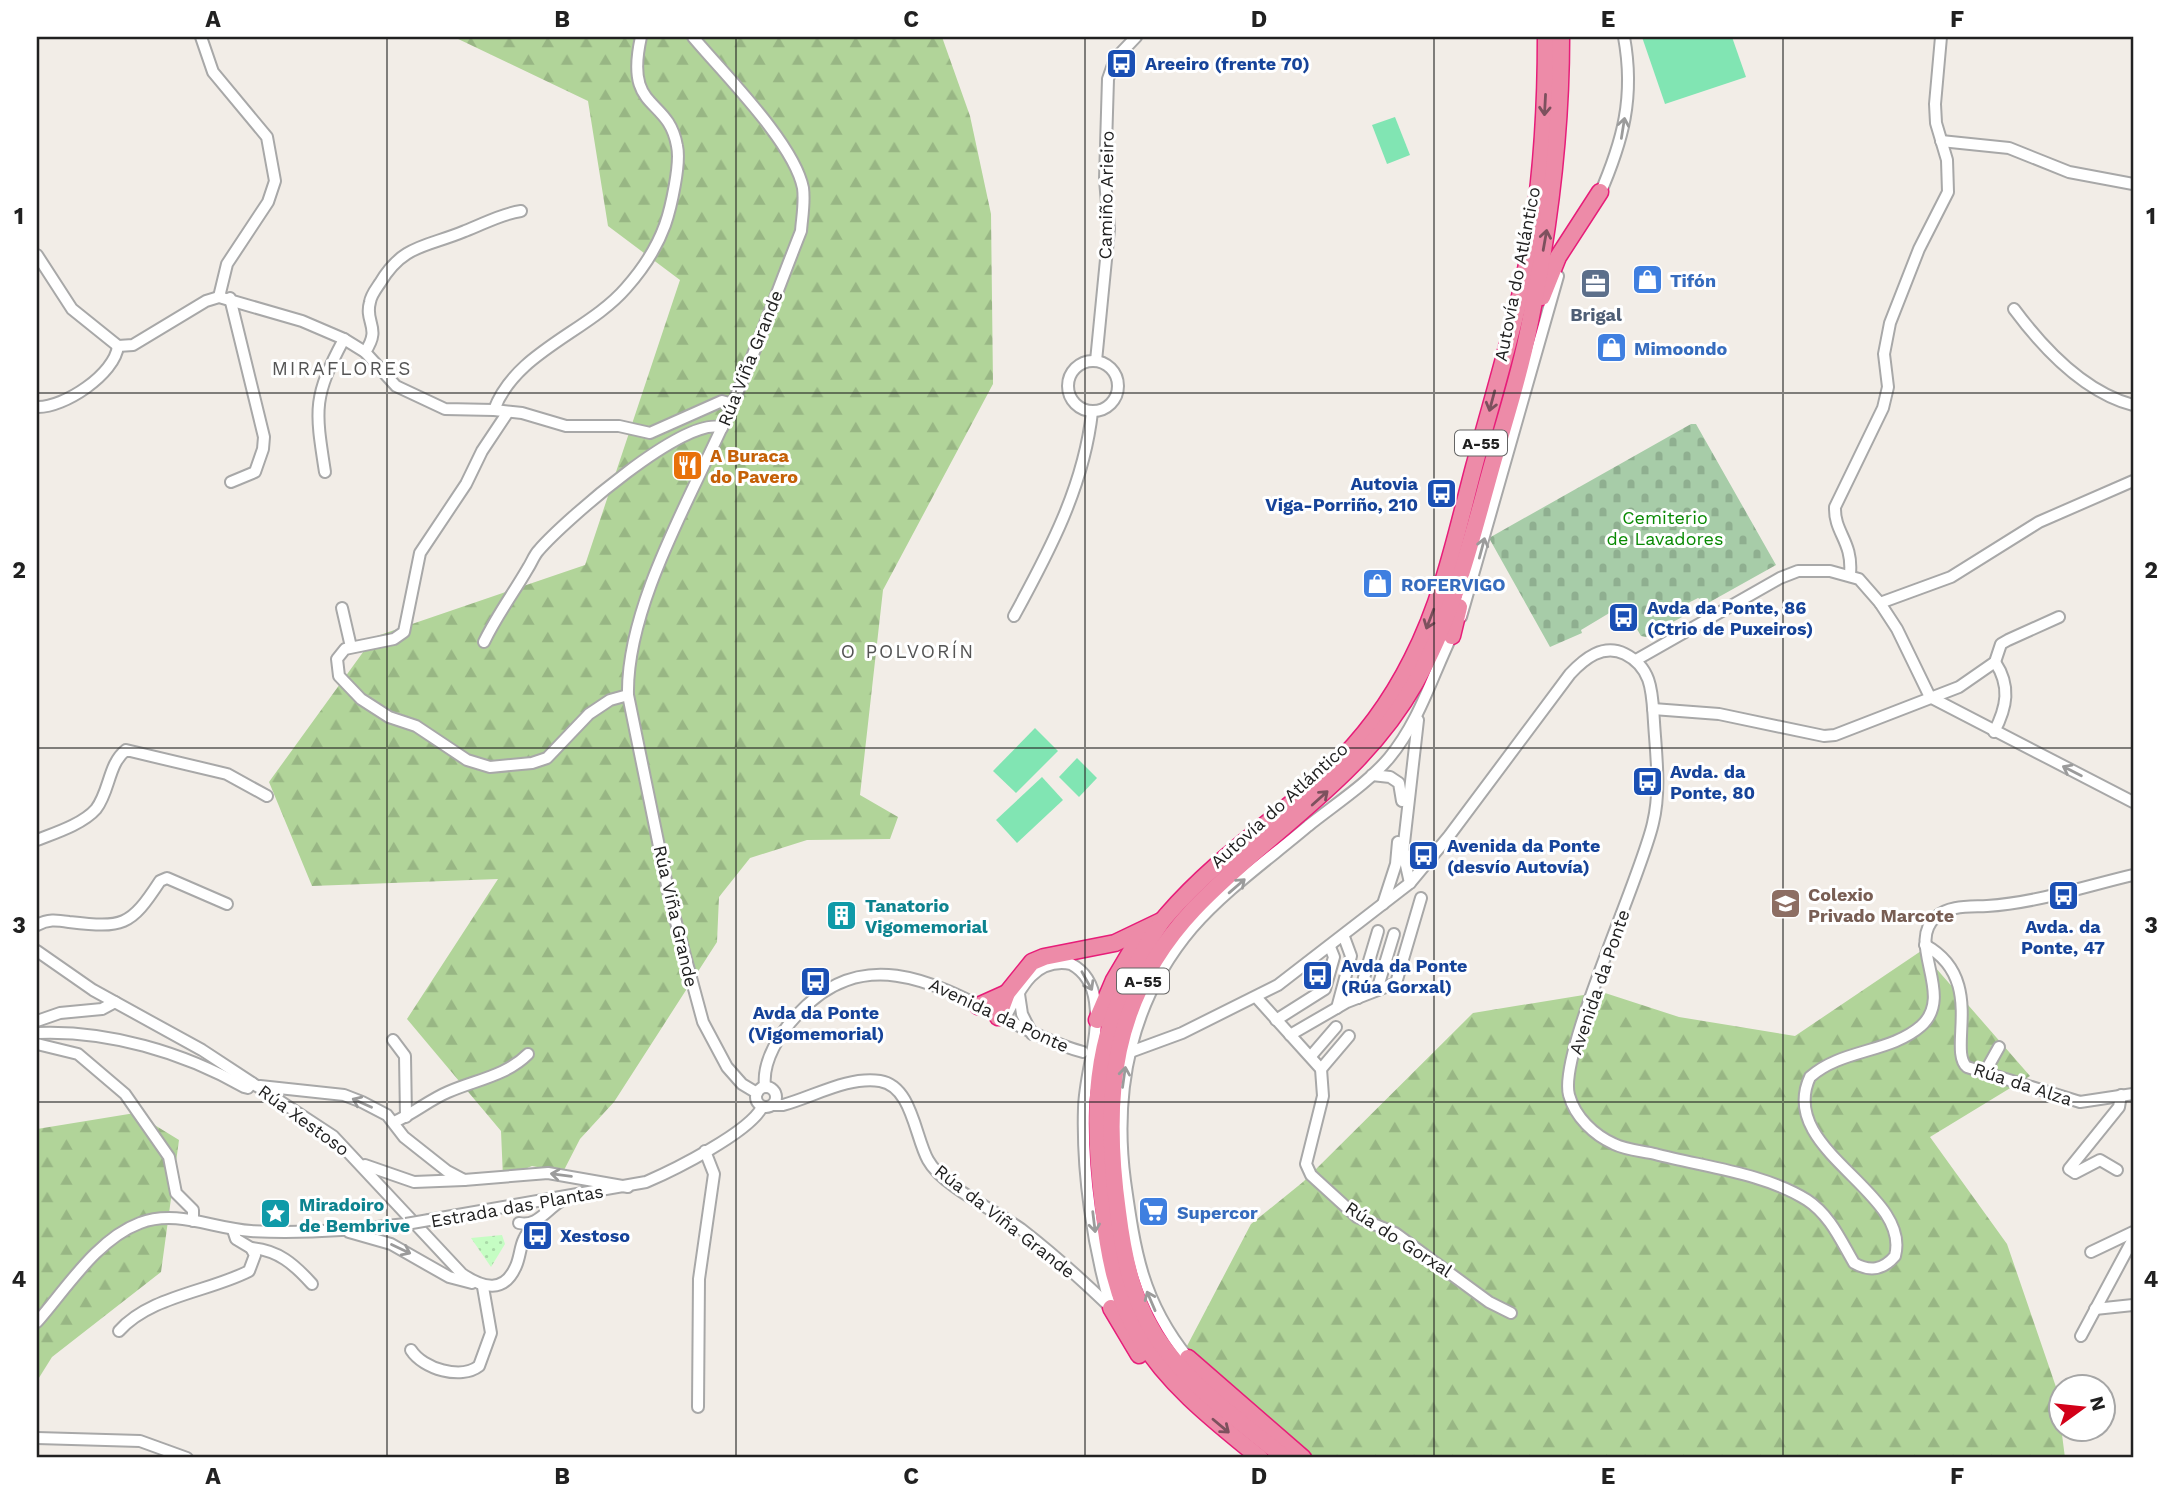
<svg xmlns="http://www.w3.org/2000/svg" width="2170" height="1495" font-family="'Work Sans',sans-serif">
	<defs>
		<pattern id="forest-firs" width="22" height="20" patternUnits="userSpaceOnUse" patternTransform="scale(1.75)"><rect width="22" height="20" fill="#b1d499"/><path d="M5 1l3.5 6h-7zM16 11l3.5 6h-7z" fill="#98b684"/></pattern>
		<pattern id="cemetery-stones" width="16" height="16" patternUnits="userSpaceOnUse" patternTransform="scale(1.75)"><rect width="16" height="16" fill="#a7cca8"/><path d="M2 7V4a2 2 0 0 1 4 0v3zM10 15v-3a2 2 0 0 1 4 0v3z" fill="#8faf90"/></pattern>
		<pattern id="park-dots" width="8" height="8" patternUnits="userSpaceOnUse" patternTransform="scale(1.75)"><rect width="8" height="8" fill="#c5fdc3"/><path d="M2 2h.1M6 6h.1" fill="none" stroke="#a9d9a7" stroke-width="1.8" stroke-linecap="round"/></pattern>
	</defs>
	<rect width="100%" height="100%" fill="#f2ede7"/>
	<g fill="url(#forest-firs)">
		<path d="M454,37H942L970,116L991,214L993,384L883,590L860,795L898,817L890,839L807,840L750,858L719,897L717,942L614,1102L580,1139L563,1172L532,1166L503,1178L501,1131L407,1019L498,879L312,886L269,782L374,637L585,565L680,280L608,226L588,101Z"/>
		<path d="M1921,951L2030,1076L1930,1137L2007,1244L2056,1387L2065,1458H1295L1201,1379L1187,1346L1251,1224L1303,1182L1473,1013L1602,992L1679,1017L1795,1036Z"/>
		<path d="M135,1113L179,1140L161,1272L52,1357L37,1381V1129Z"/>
	</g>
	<path fill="url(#cemetery-stones)" d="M1691,424H1696L1776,565L1708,603L1698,598L1684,605L1682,617L1646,637L1641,636L1630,617L1611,612L1581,630L1582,633L1550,647L1489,538Z"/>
	<path fill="url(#park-dots)" d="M502,1235L505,1244L491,1267L471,1238Z"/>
	<g fill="#81e5b3">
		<path d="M1642,37H1732L1746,77L1665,104Z"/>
		<path d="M1395,117L1410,155L1387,164L1372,125Z"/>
		<path d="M1035,728L1058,751L1016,793L993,771Z"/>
		<path d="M1077,758L1097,778L1079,797L1059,777Z"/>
		<path d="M1042,777L1063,800L1017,843L996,820Z"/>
	</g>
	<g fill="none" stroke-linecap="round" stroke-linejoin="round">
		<defs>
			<g id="minor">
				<path d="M201,37L213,72L267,137L275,181L268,202L227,264L219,297"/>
				<path d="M693,37C724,74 794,143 803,188C805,203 802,217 801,231C778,289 757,348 732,405C696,489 626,604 628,695L670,900L703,1022L727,1067L742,1084L757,1093"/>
				<path d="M1941,141L2009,148L2069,172L2133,184"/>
				<path d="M1599,196C1623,141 1635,97 1624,37"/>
				<path d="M37,255L72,309L118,346"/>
				<path d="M230,298L264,437L263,449L255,472L231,482"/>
				<path d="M2014,309C2043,348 2084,392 2133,405"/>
				<path d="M118,346L133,345L206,301L219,297L302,321L344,339L365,352L396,386L445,409L494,410L522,413L566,426H619L650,433L722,401L733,404"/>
				<path d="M365,352C382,327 364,323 370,302C371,295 376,289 380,283C403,244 427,247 465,231C484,224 500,214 521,211"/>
				<circle cx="1093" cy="386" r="25"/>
				<path d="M1096,361L1109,229L1105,179L1108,79L1115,59L1136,37"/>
				<path d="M37,407C64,408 115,374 118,346"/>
				<path d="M494,410C515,352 588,332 626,288C642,270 657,247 665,225C671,208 681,163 677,146C668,95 624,113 641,37"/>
				<path d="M508,412L482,451L466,484L420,553L404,632L394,639L345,649L337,659L339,676L361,699L389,717L416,726L467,760L490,767L532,763L547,758L589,714L610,700L628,695"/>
				<path d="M325,472C315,408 313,397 344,339"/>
				<path d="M1850,574C1853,541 1834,533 1835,507L1883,408L1888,387L1884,354L1890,323L1919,249L1948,192L1947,160L1936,123L1935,104L1941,37"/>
				<path d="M1880,603L1951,577L2039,522L2133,481"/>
				<path d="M342,608L351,647"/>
				<path d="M1014,616C1049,552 1084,486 1092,412"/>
				<path d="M1461,617L1558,276"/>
				<path d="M484,642C497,615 513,594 528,568C532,562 534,555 539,550C563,522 687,413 722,428"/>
				<path d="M1636,660L1780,578L1798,571H1830L1859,579L1880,603L1897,629L1930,697L2133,802"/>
				<path d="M1653,709L1719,714L1824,736L1835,735L1959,687L1995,662L2001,644L2008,640L2059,617"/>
				<path d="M1418,720L1403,852L1414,863H1428"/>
				<path d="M1994,732C2007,707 2011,686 1995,662"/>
				<path d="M1372,775L1390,777L1399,783L1402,801"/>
				<path d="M37,840C55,833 83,824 96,809C110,791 108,764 126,750L227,774L267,796"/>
				<path d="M1403,852L1410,883"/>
				<path d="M1383,904L1396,864L1398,842"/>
				<path d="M37,925C48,919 56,920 69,922C123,928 130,927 160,881L167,878L227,904"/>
				<path d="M1925,945C1987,979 1947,1050 1967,1067L2080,1102L2133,1094"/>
				<path d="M37,951L93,990L202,1050L333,1136L462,1274C483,1288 504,1294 516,1266C520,1257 520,1247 524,1239C527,1232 533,1226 537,1221"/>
				<path d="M1377,990L1394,934"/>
				<path d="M1019,994L1022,1014L1032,1034"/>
				<path d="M1256,997L1321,1069L1323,1096L1306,1164L1311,1175L1357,1217L1395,1233L1489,1302L1511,1313"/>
				<path d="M1358,998L1378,931"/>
				<path d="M1337,1008L1351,956L1344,937"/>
				<path d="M1004,1020C1019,991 1033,957 1071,964C1086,972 1093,986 1095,1002C1100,1037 1085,1073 1084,1108C1082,1174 1093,1246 1111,1308"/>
				<path d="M1276,1020L1325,989L1334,957L1330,947"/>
				<path d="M37,1021L60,1013L102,1009L115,1002"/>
				<path d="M37,1033C107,1030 183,1052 244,1087L248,1088L252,1083"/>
				<path d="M1290,1035L1347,1002L1396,983L1421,898"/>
				<path d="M393,1040L405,1056L406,1117"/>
				<path d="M37,1044L78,1054L125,1094L169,1157L176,1193L193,1210V1221"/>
				<path d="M1133,1051L1182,1033L1278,985L1410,883L1449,836L1570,674C1584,659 1603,643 1625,654C1653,668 1652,694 1654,722C1656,755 1661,790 1653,823C1641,878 1558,1054 1569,1095C1575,1117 1594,1135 1614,1144C1626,1150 1642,1151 1655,1154C1704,1167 1764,1173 1807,1200C1830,1215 1841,1241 1854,1263C1870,1272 1883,1270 1895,1256C1912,1192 1776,1150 1810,1077C1841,1049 1890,1053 1921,1026C1956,995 1905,943 1936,917C1949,905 1970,907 1987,906C2036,903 2086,886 2133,875"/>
				<path d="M1311,1056L1336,1027"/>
				<path d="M1321,1069L1349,1036"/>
				<path d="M1985,1072L1999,1047"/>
				<path d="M260,1086L344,1095L362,1102L387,1115L404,1137L447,1171L464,1180L548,1173L628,1187"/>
				<path d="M765,1086C762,1061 780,1033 797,1015C887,916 988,1027 1083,1052"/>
				<circle cx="766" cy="1097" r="10"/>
				<path d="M773,1105H783C813,1097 848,1076 880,1081C912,1086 915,1137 928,1160C942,1186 996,1211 1021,1229C1052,1253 1081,1279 1109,1306"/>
				<path d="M394,1122C413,1114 429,1100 448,1092C475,1080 506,1076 528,1054"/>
				<path d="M365,1165L414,1182L464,1180"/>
				<path d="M2117,1170L2100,1160L2075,1173L2069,1169L2119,1107L2121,1095"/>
				<path d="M429,1220L646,1182C674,1170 750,1132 762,1107"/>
				<path d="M519,1223C537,1227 546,1210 561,1201"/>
				<path d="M349,1232L391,1244L449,1277L472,1283"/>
				<path d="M251,1248C278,1250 294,1264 312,1284"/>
				<path d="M2091,1252L2133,1232"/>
				<path d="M2095,1309L2133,1305"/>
				<path d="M37,1322C66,1289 97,1239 140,1223C177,1209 214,1229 251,1231C302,1234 354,1230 406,1224"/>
				<path d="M119,1331C150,1296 208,1292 249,1271L255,1255L251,1248L236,1239L233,1230"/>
				<path d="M2081,1336L2133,1239"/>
				<path d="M411,1350C423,1369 461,1380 479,1366L491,1333L483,1287"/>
				<path d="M1188,1358C1142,1301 1135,1252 1125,1181C1113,1090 1131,1000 1192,928C1225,890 1269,859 1308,826C1334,805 1367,784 1389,758C1421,719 1432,675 1454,631"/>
				<path d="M698,1407L699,1279L714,1174L705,1151"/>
				<path d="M37,1438L140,1441L187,1458"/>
			</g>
			<g id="highway">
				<path d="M1542,297L1558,257L1600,192"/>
				<path d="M1452,636L1459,607"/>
				<path d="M978,1006L1007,993"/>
				<path d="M998,1017L1007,993L1032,962L1044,957L1115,943L1161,921"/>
				<path d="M1097,1020L1114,980L1143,931"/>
				<path d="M1111,1308L1139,1355"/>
				<path d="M1188,1358L1303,1458"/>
				<path d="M1260,1458C1216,1422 1170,1387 1140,1338C1116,1298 1108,1253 1103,1207C1092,1114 1092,1039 1141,956C1149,942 1156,927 1167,915C1209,866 1263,828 1312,786C1353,752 1388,707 1412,659C1443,599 1457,531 1474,467C1491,404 1510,342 1524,279C1541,199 1546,118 1546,37"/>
				<path d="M1285,1458C1244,1424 1197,1392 1165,1349C1134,1309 1124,1260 1118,1212C1102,1097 1111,997 1194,909C1268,831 1361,779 1415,683C1453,617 1471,541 1491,469C1504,422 1520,375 1529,327C1549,231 1561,135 1561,37"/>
			</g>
		</defs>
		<use href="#minor" stroke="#a8a8a8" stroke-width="14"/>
		<use href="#highway" stroke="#e71d79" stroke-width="19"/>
		<use href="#minor" stroke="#fff" stroke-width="10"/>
		<use href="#highway" stroke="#ed8ba8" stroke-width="16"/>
		<defs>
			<path id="minor-bridge" d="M406,1224L429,1220"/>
		</defs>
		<use href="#minor-bridge" stroke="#a8a8a8" stroke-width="14" stroke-linecap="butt"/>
		<use href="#minor-bridge" stroke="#fff" stroke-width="10"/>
	</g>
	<defs><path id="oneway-shaft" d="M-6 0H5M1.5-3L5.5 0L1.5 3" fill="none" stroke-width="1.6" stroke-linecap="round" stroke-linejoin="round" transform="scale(1.75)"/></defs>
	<g stroke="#7d515e">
		<use href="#oneway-shaft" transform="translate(1545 105) rotate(93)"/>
		<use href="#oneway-shaft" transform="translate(1545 240) rotate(-80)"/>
		<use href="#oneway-shaft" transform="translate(1492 401) rotate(105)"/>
		<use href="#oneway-shaft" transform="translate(1430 619) rotate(111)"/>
		<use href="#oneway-shaft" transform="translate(1320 798) rotate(-42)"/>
		<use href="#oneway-shaft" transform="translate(1221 1426) rotate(40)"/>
	</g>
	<g stroke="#9b9b9b">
		<use href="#oneway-shaft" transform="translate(1623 128) rotate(-81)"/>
		<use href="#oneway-shaft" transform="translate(1482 548) rotate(-75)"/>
		<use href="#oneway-shaft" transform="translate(2072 771) rotate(-153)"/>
		<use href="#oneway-shaft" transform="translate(1237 886) rotate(-41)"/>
		<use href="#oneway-shaft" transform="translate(1087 981) rotate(61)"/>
		<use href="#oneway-shaft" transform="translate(1124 1077) rotate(-82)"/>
		<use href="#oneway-shaft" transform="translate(362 1103) rotate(-156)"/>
		<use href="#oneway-shaft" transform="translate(561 1175) rotate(-173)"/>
		<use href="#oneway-shaft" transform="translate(1094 1222) rotate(83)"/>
		<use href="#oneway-shaft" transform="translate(401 1249) rotate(25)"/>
		<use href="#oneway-shaft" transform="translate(1151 1301) rotate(-113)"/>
	</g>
	<path fill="none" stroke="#212121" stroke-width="2" stroke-opacity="0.55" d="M387,37V1458M736,37V1458M1085,37V1458M1434,37V1458M1783,37V1458M37,393H2133M37,748H2133M37,1102H2133"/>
	<defs>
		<symbol id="bus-square" viewBox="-11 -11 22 22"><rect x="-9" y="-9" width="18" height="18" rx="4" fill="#1a4fb4" stroke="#fff"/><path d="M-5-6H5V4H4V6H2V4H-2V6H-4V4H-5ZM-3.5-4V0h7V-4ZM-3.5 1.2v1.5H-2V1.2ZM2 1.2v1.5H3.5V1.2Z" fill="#fff"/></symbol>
		<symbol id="shop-square" viewBox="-11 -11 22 22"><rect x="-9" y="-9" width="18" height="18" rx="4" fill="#3f7fe0" stroke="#fff"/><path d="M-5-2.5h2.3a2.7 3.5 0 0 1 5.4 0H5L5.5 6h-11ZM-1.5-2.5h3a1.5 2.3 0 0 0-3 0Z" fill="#fff"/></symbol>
		<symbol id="office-square" viewBox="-11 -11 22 22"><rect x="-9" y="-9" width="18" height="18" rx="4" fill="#5c6f8a" stroke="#fff"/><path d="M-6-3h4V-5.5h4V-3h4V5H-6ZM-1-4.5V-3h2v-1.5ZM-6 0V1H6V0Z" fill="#fff"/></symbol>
		<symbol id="restaurant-square" viewBox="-11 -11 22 22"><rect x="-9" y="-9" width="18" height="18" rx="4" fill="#e8710a" stroke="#fff"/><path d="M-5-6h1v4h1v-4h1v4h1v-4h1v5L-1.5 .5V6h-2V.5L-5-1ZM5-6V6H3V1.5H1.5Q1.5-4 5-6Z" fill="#fff"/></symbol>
		<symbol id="school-square" viewBox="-11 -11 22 22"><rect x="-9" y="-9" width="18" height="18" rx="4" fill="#8d6e63" stroke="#fff"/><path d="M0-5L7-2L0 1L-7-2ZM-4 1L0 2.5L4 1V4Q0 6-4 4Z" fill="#fff"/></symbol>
		<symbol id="building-square" viewBox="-11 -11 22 22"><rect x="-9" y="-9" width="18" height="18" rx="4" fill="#0f9aa8" stroke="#fff"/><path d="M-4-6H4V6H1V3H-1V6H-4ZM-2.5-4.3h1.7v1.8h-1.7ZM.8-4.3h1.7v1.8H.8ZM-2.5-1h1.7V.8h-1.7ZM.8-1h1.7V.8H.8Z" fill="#fff"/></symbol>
		<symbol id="supermarket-square" viewBox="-11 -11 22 22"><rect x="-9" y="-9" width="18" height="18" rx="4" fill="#3f7fe0" stroke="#fff"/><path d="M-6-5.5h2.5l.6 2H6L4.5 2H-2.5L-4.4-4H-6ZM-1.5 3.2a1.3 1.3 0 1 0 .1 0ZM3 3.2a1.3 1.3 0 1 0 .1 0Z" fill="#fff"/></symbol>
		<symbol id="sight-square" viewBox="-11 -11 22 22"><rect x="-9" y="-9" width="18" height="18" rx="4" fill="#0f9aa8" stroke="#fff"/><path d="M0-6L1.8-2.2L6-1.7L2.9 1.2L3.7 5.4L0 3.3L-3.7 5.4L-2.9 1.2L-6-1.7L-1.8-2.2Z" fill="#fff"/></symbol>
	</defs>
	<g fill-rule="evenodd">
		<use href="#bus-square" x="1104" y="46" width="35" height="35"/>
		<use href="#shop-square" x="1630" y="262" width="35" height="35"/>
		<use href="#office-square" x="1578" y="266" width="35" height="35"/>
		<use href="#shop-square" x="1594" y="330" width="35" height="35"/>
		<use href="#restaurant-square" x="670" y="448" width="35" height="35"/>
		<use href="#bus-square" x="1424" y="476" width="35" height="35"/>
		<use href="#shop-square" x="1360" y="566" width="35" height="35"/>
		<use href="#bus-square" x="1606" y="600" width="35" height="35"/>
		<use href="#bus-square" x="1630" y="764" width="35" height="35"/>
		<use href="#bus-square" x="1406" y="838" width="35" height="35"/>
		<use href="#bus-square" x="2046" y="878" width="35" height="35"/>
		<use href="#school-square" x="1768" y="886" width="35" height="35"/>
		<use href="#building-square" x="824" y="898" width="35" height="35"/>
		<use href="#bus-square" x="1300" y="958" width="35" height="35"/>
		<use href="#bus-square" x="798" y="964" width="35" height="35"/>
		<use href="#supermarket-square" x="1136" y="1194" width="35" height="35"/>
		<use href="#sight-square" x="258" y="1196" width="35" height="35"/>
		<use href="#bus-square" x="520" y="1218" width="35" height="35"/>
	</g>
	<g text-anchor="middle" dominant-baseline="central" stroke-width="6" stroke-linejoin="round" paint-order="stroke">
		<g fill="#fff" stroke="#646464" stroke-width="2">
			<rect x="1455" y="430.5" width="52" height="25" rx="5"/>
			<rect x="1117" y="968.5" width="52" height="25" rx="5"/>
		</g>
		<g font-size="16" font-weight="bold" fill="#212121">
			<text x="1481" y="443">A-55</text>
			<text x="1143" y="981">A-55</text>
		</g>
		<g font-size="18" font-weight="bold" fill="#164399" stroke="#fff" text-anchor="start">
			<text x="1145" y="63">Areeiro (frente 70)</text>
			<text x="1418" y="483" text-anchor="end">Autovia<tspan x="1418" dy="21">Viga-Porriño, 210</tspan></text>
			<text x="1647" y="607">Avda da Ponte, 86<tspan x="1647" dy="21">(Ctrio de Puxeiros)</tspan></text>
			<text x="1670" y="771">Avda. da<tspan x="1670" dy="21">Ponte, 80</tspan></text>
			<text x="1447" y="845">Avenida da Ponte<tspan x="1447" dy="21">(desvío Autovía)</tspan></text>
			<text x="2063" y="926" text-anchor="middle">Avda. da<tspan x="2063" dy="21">Ponte, 47</tspan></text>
			<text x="1341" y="965">Avda da Ponte<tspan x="1341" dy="21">(Rúa Gorxal)</tspan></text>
			<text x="816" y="1012" text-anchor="middle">Avda da Ponte<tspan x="816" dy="21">(Vigomemorial)</tspan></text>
			<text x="560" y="1235">Xestoso</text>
		</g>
		<g font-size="18" fill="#212121" stroke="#fff">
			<text transform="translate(1106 195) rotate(-89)">Camiño Arieiro</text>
			<text transform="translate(1517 274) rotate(-79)">Autovía do Atlántico</text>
			<text transform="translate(750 358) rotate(-68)">Rúa Viña Grande</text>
			<text transform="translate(1279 805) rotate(-42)">Autovía do Atlántico</text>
			<text transform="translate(676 916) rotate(77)">Rúa Viña Grande</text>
			<text transform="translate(1599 982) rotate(-71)">Avenida da Ponte</text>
			<text transform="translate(999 1015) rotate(25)">Avenida da Ponte</text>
			<text transform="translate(2023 1084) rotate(18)">Rúa da Alza</text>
			<text transform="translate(304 1120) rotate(36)">Rúa Xestoso</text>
			<text transform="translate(517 1206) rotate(-10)">Estrada das Plantas</text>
			<text transform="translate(1005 1221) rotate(38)">Rúa da Viña Grande</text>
			<text transform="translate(1399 1239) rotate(33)">Rúa do Gorxal</text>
		</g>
		<g font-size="18" font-weight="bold" fill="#366cbe" stroke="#fff" text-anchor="start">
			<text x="1670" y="280">Tifón</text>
			<text x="1634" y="348">Mimoondo</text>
			<text x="1401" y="584">ROFERVIGO</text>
			<text x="1177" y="1212">Supercor</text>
		</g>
		<g font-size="18" font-weight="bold" fill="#4e5e75" stroke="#fff">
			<text x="1596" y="314">Brigal</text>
		</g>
		<g font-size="18" font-weight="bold" fill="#c56008" stroke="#fff" text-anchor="start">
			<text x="710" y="455">A Buraca<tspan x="710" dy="21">do Pavero</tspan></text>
		</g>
		<g font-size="18" fill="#098a04" stroke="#fff">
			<text x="1665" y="517">Cemiterio<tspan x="1665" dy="21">de Lavadores</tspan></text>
		</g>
		<g font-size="18" font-weight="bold" fill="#785e54" stroke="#fff" text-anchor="start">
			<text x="1808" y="894">Colexio<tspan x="1808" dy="21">Privado Marcote</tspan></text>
		</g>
		<g font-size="18" font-weight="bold" fill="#0d838f" stroke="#fff" text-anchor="start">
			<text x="865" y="905">Tanatorio<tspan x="865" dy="21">Vigomemorial</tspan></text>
			<text x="299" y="1204">Miradoiro<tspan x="299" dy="21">de Bembrive</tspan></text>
		</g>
		<g font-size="19" letter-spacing="2" fill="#545454" stroke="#fff">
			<text x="342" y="368">MIRAFLORES</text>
			<text x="908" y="651">O POLVORÍN</text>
		</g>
	</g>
	<rect width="2170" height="1495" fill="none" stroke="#ffffff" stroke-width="77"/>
	<g transform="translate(2082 1408) rotate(75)"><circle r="33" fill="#ffffff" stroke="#a6a6a6" stroke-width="2"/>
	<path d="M0-5L12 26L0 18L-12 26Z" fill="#d20018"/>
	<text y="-10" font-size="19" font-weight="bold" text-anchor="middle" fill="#212121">N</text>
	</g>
	<rect x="38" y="38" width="2094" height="1418" fill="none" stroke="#212121" stroke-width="2.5"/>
	<g font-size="23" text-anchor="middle" font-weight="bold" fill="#212121">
		<text x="213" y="27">A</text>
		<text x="562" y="27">B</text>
		<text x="911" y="27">C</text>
		<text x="1259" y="27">D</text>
		<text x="1608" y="27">E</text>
		<text x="1957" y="27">F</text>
		<text x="19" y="224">1</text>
		<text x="2151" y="224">1</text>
		<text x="19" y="578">2</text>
		<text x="2151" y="578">2</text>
		<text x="19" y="933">3</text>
		<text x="2151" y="933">3</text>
		<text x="19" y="1287">4</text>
		<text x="2151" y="1287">4</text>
		<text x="213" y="1484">A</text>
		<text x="562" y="1484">B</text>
		<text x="911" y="1484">C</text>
		<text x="1259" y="1484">D</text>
		<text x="1608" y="1484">E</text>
		<text x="1957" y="1484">F</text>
	</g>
</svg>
